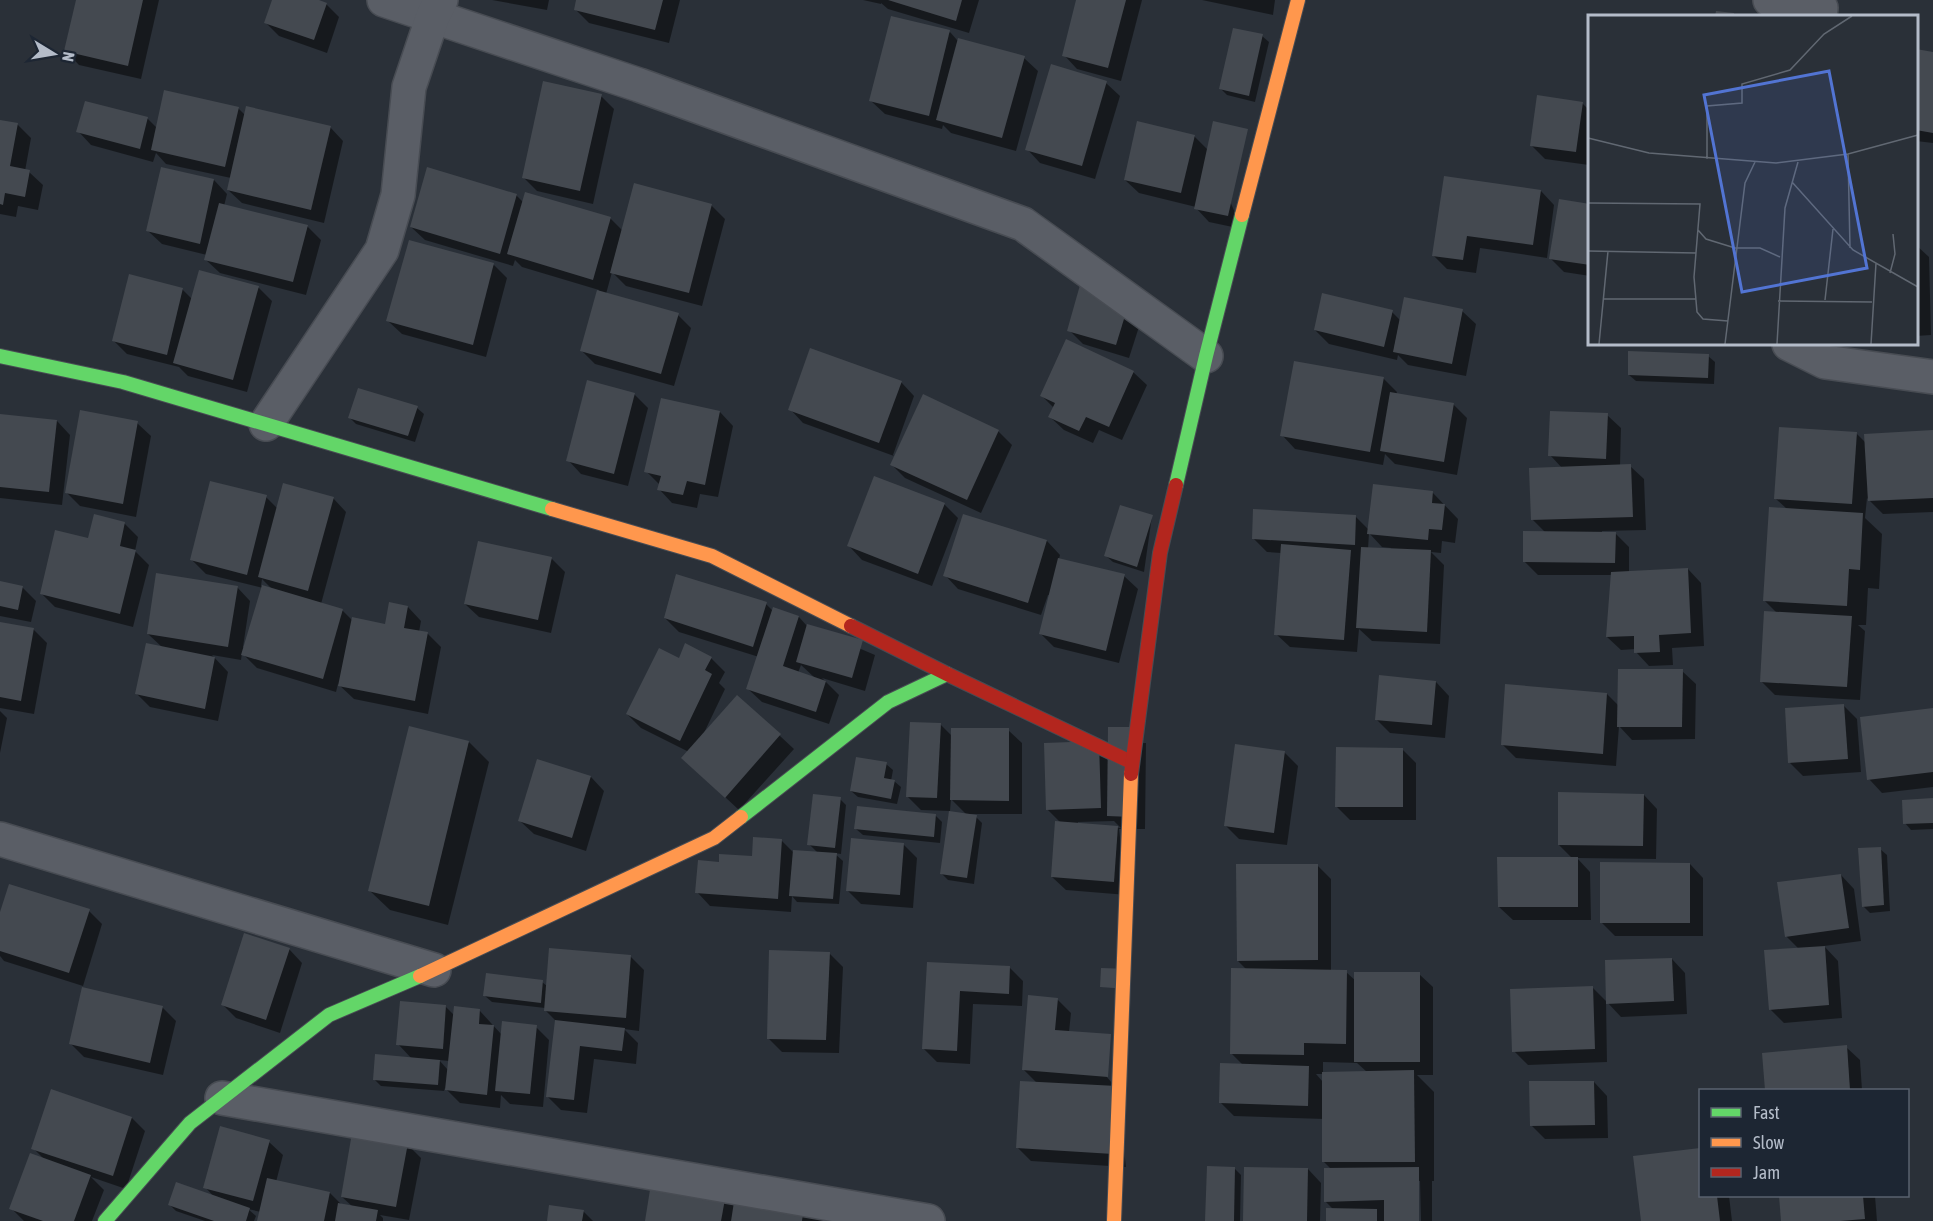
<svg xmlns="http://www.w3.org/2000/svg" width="1933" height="1221" font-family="'Asap Condensed',sans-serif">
	<rect width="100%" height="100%" fill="#2a3038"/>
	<g fill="#0007" fill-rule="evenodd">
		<path d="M77,0H159L141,79L79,65L66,51Z"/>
		<path d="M274,0H314L326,4L339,17L327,53L279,36L266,23Z"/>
		<path d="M492,0H549L547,10Z"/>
		<path d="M578,0H680L669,43L589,23L575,9Z"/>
		<path d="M863,0H979L969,33L888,9L881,3V4Z"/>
		<path d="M1078,0H1142L1121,81L1077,69L1064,55Z"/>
		<path d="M1202,0H1275L1273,15Z"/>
		<path d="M950,32L957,40L1024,58L1038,71L1016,151L951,133L943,125L942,129L885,114L871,101Z"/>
		<path d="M1262,36L1269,42L1255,102L1227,95L1220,88Z"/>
		<path d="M1916,51L1933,54V143L1916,141Z"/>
		<path d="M1106,83L1120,96L1095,179L1040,163L1027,149Z"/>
		<path d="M601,96L614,109L593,204L537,191L523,177Z"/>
		<path d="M86,103L148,119L157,128L238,108L246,116L330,127L343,141L324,223L242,203L228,190L231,178L166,164L156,153L153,162L91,145L78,131Z"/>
		<path d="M1582,103L1590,111L1589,165L1545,159L1531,145Z"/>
		<path d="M0,121L18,125L31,138L25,171L29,172L43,185L38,210L18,206L16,217L0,214Z"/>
		<path d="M1194,136L1208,150L1242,229L1209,222L1196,208V207L1139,193L1125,180Z"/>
		<path d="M214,180L227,194L224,206L307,226L321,240L306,295L220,273L206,260L207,255L162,244L148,231Z"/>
		<path d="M1541,191L1554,205L1547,258L1480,248L1476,273L1447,269L1433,255Z"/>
		<path d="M516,195L523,202L610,218L623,231L711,205L725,219L702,306L626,286L612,272L606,294L678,315L691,328L674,386L595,364L581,350L599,290L522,267L515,260L513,266L425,240L411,227Z"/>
		<path d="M1590,205V276L1564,272L1551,259Z"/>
		<path d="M1916,245L1929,257L1931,335L1916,336Z"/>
		<path d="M494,265L507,278L486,357L402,334L388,321Z"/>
		<path d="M200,271L259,288L272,301L247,392L188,376L179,367L127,354L114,341L182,289L192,299Z"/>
		<path d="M1145,308L1129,358L1083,344L1069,330Z"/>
		<path d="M1462,311L1476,324L1466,376L1408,365L1398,355L1397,360L1329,344L1315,330L1392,312L1401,321Z"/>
		<path d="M1708,356L1715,362L1714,384L1636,381L1629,375Z"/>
		<path d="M1133,372L1147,385L1122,440L1099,430L1093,443L1064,430L1050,417L1054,408L1042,396Z"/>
		<path d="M1383,378L1397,392L1396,395L1453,404L1467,418L1457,475L1395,464L1385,454L1383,465L1295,449L1282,435Z"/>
		<path d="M901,382L914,396L893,455L894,456L803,423L790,409Z"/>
		<path d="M634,394L648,408L628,486L581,474L568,460Z"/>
		<path d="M923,396L998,431L1012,445L981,513L905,478L891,464Z"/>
		<path d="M417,408L424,414L415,442L356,424L350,418Z"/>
		<path d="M720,412L733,426L718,497L700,494L697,508L672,503L659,489L660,485L646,471Z"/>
		<path d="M0,415L57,421L70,435L62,505L0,498Z"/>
		<path d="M1607,415L1621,428L1620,466H1630L1644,479L1646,530L1602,531V534H1616L1629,547V572L1688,569L1701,583L1704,646L1672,648L1673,665L1649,666L1636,652V649L1621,650L1607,637L1612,575H1538L1524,561L1545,532L1532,519L1562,468L1550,455Z"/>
		<path d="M137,423L151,436L136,517L80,506L66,492Z"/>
		<path d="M1933,431V512L1883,514L1867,498L1865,518L1882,534L1879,589L1868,588L1866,625H1858L1865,631L1860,700L1775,695L1761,681L1777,613L1765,601L1787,509L1776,499L1856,433L1866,443Z"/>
		<path d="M1433,493L1458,519L1455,543L1442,541L1441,553L1431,552L1444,565L1440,644L1372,641L1359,629L1357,652L1290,647L1276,634L1281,553L1267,552L1253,538L1356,517L1369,530ZM1369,533L1382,547L1391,548L1390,550L1368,549Z"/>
		<path d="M266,497L278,509L333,498L346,512L321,604L343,611L353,621L386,626L408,607L421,621L419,632L428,634L441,647L428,714L354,699L338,684L336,692L257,668L242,653L241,660L212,655L228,672L218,721L150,707L137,694L163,648L148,634L237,587L250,601L243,647L245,648L263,588L206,574L192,560ZM262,579L273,590L261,586Z"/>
		<path d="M944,504L958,518L932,586L862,560L849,546Z"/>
		<path d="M95,516L125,524L138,537L135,551L149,565L133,627L55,607L42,594L89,540Z"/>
		<path d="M1152,516L1144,572L1113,562L1106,556Z"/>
		<path d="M1047,541L1060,555L1059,559L1124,576L1138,589L1119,663L1054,647L1041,634L1050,595H1048L1041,615L958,589L945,575Z"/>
		<path d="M552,559L565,572L551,633L479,617L465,604Z"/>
		<path d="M0,583L22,587L36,601L31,622L0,616Z"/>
		<path d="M766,604L773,611L799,617L807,626L875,655L865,691L822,678L839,695L829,724L762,702L748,689L759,657L679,632L665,618ZM801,665L815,678L798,673Z"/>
		<path d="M0,623L33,629L47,643L34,714L0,708Z"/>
		<path d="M711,658L725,672L719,683L725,689L703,735L738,697L794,749L739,810L683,758L689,752L641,728L627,714Z"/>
		<path d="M1682,671L1696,684L1695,739L1632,740L1619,726L1616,766L1516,758L1502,744L1607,694L1619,706Z"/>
		<path d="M1436,682L1449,696L1445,738L1390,733L1376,719Z"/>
		<path d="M1844,706L1857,719L1861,772L1803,776L1790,763Z"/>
		<path d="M1933,710V787L1882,793L1869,779Z"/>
		<path d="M0,711L7,718L0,753Z"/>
		<path d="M940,724L952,736L1008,730L1022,743V814H966L951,799L950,811L921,810L907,796Z"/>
		<path d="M469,742L489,762L448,925L390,910L370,891Z"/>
		<path d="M1146,743L1145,829H1119L1127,895L1066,890L1052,877L1061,823L1047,809L1045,744ZM1114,821L1121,828L1078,824V822Z"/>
		<path d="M1403,750L1416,763V820H1350L1337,807Z"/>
		<path d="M1284,752L1298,766L1287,845L1239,839L1225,825Z"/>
		<path d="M538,761L591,777L604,791L586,851L534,834L520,821Z"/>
		<path d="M886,764L893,770L891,781H894L901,787L897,804L858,797L851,791Z"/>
		<path d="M1644,795L1657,809L1656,859L1577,858L1590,872L1591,920H1513L1499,907L1573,859L1559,845Z"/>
		<path d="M840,799L846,805L841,854L834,853L843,861L839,904L797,902L792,896L791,912L710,906L697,892L721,863L753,857L782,841L794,853H818L809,844Z"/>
		<path d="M1933,800V829L1911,830L1905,823Z"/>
		<path d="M935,815L942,822L940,843L863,835L856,829Z"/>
		<path d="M976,817L982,823L974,884L948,880L941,873Z"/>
		<path d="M903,844L917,858L913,908L861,904L848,891Z"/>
		<path d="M1880,849L1887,855L1890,911L1870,913L1863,906Z"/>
		<path d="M1690,864L1703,878V936H1615L1601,922Z"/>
		<path d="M1317,865L1331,879V971L1346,972L1356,981L1419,974L1433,987V1075H1417L1434,1092V1181H1432V1221H1421L1420,1181H1417L1418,1221H1327L1334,1210L1325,1201L1332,1170L1324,1162V1119L1234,1116L1221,1103L1243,1065L1232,1054L1247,970L1238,961ZM1323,1062L1357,1063L1367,1072L1323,1073ZM1316,1074H1323V1082Z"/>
		<path d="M1841,875L1854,889L1861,941L1824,946L1838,961L1842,1018L1784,1023L1770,1009L1799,949L1786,936Z"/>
		<path d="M89,911L102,924L83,986L4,961L0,956V917Z"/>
		<path d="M289,949L302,963L280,1033L236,1018L222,1004Z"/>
		<path d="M829,953L843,967L839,1053L782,1052L768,1038Z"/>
		<path d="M630,956L644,970L639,1031L624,1029L638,1043L636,1064L594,1059L587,1113L561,1110L547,1096L556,1021L545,1010V1008L492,1002L485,996L542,982L547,986Z"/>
		<path d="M1672,959L1685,973L1687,1014L1621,1017L1606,1001L1607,1062L1528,1065L1514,1051L1593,988L1608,1003Z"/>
		<path d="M929,963L1010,968L1023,981L1022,1006L973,1004L970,1064L937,1062L923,1048Z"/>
		<path d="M1057,999L1071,1013L1069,1032L1117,1089L1126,1167L1031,1161L1017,1147L1037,1083L1023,1069Z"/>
		<path d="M445,1006L454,1015L480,1011L502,1035L536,1027L549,1040L543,1107L510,1104L501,1095L500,1108L460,1103L445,1088L444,1091L381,1086L374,1079L412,1059L398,1044ZM439,1060L449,1061L448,1070Z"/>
		<path d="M162,1007L176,1021L163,1075L84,1057L71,1044Z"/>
		<path d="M1846,1047L1860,1060L1862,1090H1767L1764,1054Z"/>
		<path d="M1594,1082L1607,1096L1608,1138L1545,1139L1531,1125Z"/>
		<path d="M132,1118L145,1131L126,1189L91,1177L104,1190L92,1221H24L11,1208L45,1160L33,1148Z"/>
		<path d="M269,1142L283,1155L276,1182L330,1193L342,1205L353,1207L342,1197L408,1145L421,1158L409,1220L380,1215L383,1218V1221H259L261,1212L248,1209L256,1216L254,1221H205L176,1211L170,1205L215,1198L205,1187Z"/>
		<path d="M1700,1149V1196H1729L1732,1221H1642L1635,1157Z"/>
		<path d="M1235,1169L1241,1175L1240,1221H1206Z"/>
		<path d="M1308,1169L1321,1183L1320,1221H1244Z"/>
		<path d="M737,1191L805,1201L825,1221H646Z"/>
		<path d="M1780,1196H1875L1877,1221H1782Z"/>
		<path d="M583,1211L593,1221H549Z"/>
	</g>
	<g fill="#444950">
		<path d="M76,0H143L128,66L64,51Z"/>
		<path d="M272,0H319L327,3L314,40L264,23Z"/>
		<path d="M576,0H663L655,30L574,10Z"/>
		<path d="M888,0H962L956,21Z"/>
		<path d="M1076,0H1126L1108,68L1062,56Z"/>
		<path d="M1716,11L1734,13V16H1715Z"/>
		<path d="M891,16L950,30L929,116L869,101Z"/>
		<path d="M1233,28L1263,34L1249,96L1219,89Z"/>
		<path d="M958,38L1025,56L1002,138L936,120Z"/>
		<path d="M1916,49L1933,52V133L1916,130Z"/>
		<path d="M1051,64L1107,81L1082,166L1025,150Z"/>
		<path d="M543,81L602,94L580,191L522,178Z"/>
		<path d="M164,90L239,107L225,167L151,150Z"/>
		<path d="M1537,95L1583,102L1576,152L1530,146Z"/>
		<path d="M85,101L148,117L140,149L76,132Z"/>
		<path d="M246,106L331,126L311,210L227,190Z"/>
		<path d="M0,120L18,123L10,166L30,170L25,197L5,193L3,205L0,204Z"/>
		<path d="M1137,121L1195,135L1181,193L1124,180Z"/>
		<path d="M1213,121L1248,129L1228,216L1194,209Z"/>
		<path d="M161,167L214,179L200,244L146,231Z"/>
		<path d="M427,167L517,194L500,254L410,227Z"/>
		<path d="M1444,176L1541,190L1533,245L1467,236L1463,260L1432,256Z"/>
		<path d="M634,183L712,204L689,293L610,273Z"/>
		<path d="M525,192L611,217L593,280L507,254Z"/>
		<path d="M1559,199L1590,204V265L1549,259Z"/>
		<path d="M219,203L308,225L293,282L204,260Z"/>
		<path d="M409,240L494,263L473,345L386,321Z"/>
		<path d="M199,270L259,286L233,380L173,363Z"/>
		<path d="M129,274L183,288L167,355L112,341Z"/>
		<path d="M1082,278L1132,293L1116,345L1067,331Z"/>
		<path d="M597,290L679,313L661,374L580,351Z"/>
		<path d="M1322,293L1393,310L1384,347L1314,330Z"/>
		<path d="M1404,297L1463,309L1452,364L1393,352Z"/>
		<path d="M1066,339L1134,371L1109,427L1086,417L1079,431L1048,417L1055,403L1040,396Z"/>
		<path d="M810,348L902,381L879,443L788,410Z"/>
		<path d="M1628,351L1709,354L1708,378L1628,375Z"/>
		<path d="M1294,361L1384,377L1370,452L1280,436Z"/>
		<path d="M587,380L635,393L614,474L566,461Z"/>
		<path d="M358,388L418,406L408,436L348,418Z"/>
		<path d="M1390,392L1454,403L1444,462L1380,451Z"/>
		<path d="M923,394L999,430L967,500L890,465Z"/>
		<path d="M661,398L720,411L705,485L687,481L683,495L657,490L661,476L644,472Z"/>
		<path d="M80,410L138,421L123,504L65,493Z"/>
		<path d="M1550,411L1608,413L1606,459L1548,456Z"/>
		<path d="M0,414L57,420L49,492L0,487Z"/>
		<path d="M1779,427L1857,432L1852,504L1774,499Z"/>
		<path d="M1933,430V498L1868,501L1864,434Z"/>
		<path d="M1631,464L1633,517L1531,520L1529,468Z"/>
		<path d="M874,476L945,503L918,574L847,546Z"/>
		<path d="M210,481L267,495L247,575L190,560Z"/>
		<path d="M283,483L334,497L308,591L258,577Z"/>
		<path d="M1373,484L1433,491L1432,503L1445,504L1442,530L1429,529L1428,540L1367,534Z"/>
		<path d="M1120,505L1153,515L1137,567L1104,556Z"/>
		<path d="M1769,507L1863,513L1860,570L1849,569L1847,606L1763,601Z"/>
		<path d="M1253,509L1356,515L1355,545L1252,539Z"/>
		<path d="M94,514L125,522L120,546L136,550L120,614L40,594L55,530L88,538Z"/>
		<path d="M963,514L1047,540L1028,603L943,576Z"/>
		<path d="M1523,531L1616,532L1615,563L1523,562Z"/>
		<path d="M478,541L552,557L538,620L464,604Z"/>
		<path d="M1281,544L1351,550L1344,640L1274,635Z"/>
		<path d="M1361,547L1431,550L1427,632L1356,628Z"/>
		<path d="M1058,558L1125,574L1106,651L1039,634Z"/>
		<path d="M1688,568L1691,633L1659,635L1660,652L1634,653V636L1606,637L1611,572Z"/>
		<path d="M156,573L238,586L228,647L147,634Z"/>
		<path d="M676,574L767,602L753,647L664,618Z"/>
		<path d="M0,581L23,586L18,610L0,606Z"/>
		<path d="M262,585L343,609L323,679L241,655Z"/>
		<path d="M389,602L408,606L404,628L428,632L415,701L338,686L352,617L385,624Z"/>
		<path d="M773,607L799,616L783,666L826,681L816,712L746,689Z"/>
		<path d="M1764,611L1852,616L1847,687L1760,682Z"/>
		<path d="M0,622L34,628L21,701L0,697Z"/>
		<path d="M807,624L863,640L852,678L796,662Z"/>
		<path d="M146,643L215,657L205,709L135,694Z"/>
		<path d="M685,643L712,657L705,670L712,674L680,741L626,714L659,648L679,658Z"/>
		<path d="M1618,669H1683L1682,727H1617Z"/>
		<path d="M1379,675L1436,681L1432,725L1375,720Z"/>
		<path d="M1505,684L1607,693L1603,754L1501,745Z"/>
		<path d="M737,695L781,734L725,798L681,758Z"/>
		<path d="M1844,704L1848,759L1788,763L1785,708Z"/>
		<path d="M1933,708V772L1867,780L1860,717Z"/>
		<path d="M910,722L941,723L937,798L906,797Z"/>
		<path d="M409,726L469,741L429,906L368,891Z"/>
		<path d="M1108,727H1133L1132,817L1107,816Z"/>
		<path d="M951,728H1009V801L950,800Z"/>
		<path d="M1099,741L1101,808L1046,810L1044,743Z"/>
		<path d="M1235,744L1285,751L1274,833L1224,826Z"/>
		<path d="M1336,747L1403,748V807H1335Z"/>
		<path d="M856,757L887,762L884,778L895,780L891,799L850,791Z"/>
		<path d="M537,759L591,776L572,838L518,821Z"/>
		<path d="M1558,792L1644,794L1643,846L1558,845Z"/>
		<path d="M813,794L841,797L835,848L807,845Z"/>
		<path d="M1933,798V823L1903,824L1902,800Z"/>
		<path d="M857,806L936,814L934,837L854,829Z"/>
		<path d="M949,811L977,815L967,878L940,874Z"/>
		<path d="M1055,821L1118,826L1114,882L1051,877Z"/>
		<path d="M753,837L782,839L778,899L695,893L698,860L719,862V854L752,856Z"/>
		<path d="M851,838L904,843L900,895L846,891Z"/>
		<path d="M1881,847L1884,905L1862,907L1858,848Z"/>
		<path d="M793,850L837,853L833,899L789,896Z"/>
		<path d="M1497,857H1578V907H1498Z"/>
		<path d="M1600,862L1690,863V923H1600Z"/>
		<path d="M1236,864H1318V960L1237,961Z"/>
		<path d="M1841,874L1849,928L1785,937L1777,882Z"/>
		<path d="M9,884L90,909L69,973L0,951V912Z"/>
		<path d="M244,933L290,948L266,1020L221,1005Z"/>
		<path d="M1825,946L1829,1005L1769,1010L1764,950Z"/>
		<path d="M549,948L631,955L626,1018L544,1011Z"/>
		<path d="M769,950L830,952L826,1040L767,1039Z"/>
		<path d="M1672,958L1674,1001L1606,1004L1605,960Z"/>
		<path d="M927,962L1010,966L1009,994L960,991L957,1051L922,1049Z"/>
		<path d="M1101,968L1129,969L1128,989L1100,987Z"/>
		<path d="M1231,968L1347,970L1346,1044L1304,1043V1055L1230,1054Z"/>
		<rect x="1354" y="972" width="66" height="90"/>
		<path d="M486,973L543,980L541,1003L483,996Z"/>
		<path d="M1593,986L1595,1049L1512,1052L1510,989Z"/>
		<path d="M82,987L163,1006L150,1063L69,1044Z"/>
		<path d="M1028,995L1058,998L1055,1030L1111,1034L1108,1077L1022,1070Z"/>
		<path d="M400,1001L446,1005L443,1049L396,1045Z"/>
		<path d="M454,1006L480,1009L479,1024L494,1025L487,1095L445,1090Z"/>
		<path d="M555,1020L625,1028L622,1051L580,1046L574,1100L546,1097Z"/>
		<path d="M502,1021L537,1025L530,1094L495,1091Z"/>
		<path d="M1847,1045L1850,1090H1765L1762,1053Z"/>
		<path d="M375,1054L440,1060L438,1085L373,1080Z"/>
		<path d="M1220,1063L1309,1066L1308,1106L1219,1103Z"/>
		<path d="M1414,1070L1415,1162H1322V1072Z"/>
		<path d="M1020,1081L1117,1086L1113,1154L1016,1148Z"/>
		<path d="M1529,1081H1594L1595,1125L1530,1126Z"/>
		<path d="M51,1089L132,1117L113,1176L31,1149Z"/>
		<path d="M220,1126L270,1140L253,1201L203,1188Z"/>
		<path d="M352,1133L408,1143L396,1207L341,1197Z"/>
		<path d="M1700,1148V1196H1717L1720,1221H1641L1633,1156Z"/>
		<path d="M30,1153L91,1175L74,1221H43L9,1209Z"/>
		<path d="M1207,1166L1235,1167L1234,1221H1205Z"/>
		<path d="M1244,1167L1308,1168L1307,1221H1243Z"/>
		<path d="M1419,1167V1221H1384V1200L1324,1202V1168Z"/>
		<path d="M653,1171L728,1183L721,1221H645Z"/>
		<path d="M267,1178L330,1192L324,1221H257Z"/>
		<path d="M176,1182L250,1208L246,1221H214L168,1205Z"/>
		<path d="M736,1189L805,1199L802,1221H731Z"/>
		<path d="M1779,1196H1863L1865,1219L1840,1221H1781Z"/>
		<path d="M338,1203L378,1210L376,1221H335Z"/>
		<path d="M549,1205L584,1210L582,1221H547Z"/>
		<path d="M1326,1208L1377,1209V1221H1326Z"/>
	</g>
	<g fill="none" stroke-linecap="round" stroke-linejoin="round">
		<defs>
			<g id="street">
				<path d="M384,0L639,85L1023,224L1206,356"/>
				<path d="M1770,0L1821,8L1820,16"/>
				<path d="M1789,344L1825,362L1933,377"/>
				<path d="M266,424L382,250L398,195L409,87L433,16L441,0"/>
				<path d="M0,839L434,970"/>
				<path d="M222,1098L928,1221"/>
			</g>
			<g id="fast">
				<path d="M0,356L123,382L552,509"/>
				<path d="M1176,485L1206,356L1242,215"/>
				<path d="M741,817L888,702L947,674"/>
				<path d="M105,1221L190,1123L329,1015L420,976"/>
			</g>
			<g id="slow">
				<path d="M1242,215L1298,0"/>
				<path d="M552,509L712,556L851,626"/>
				<path d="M420,976L714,838L741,817"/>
				<path d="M1114,1221L1131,774"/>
			</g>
			<g id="jam">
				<path d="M851,626L947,674L1131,762"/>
				<path d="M1131,774L1160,553L1176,485"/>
			</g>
		</defs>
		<use href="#street" stroke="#484c53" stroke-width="36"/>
		<use href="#fast" stroke="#484c53" stroke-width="16"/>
		<use href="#slow" stroke="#484c53" stroke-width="16"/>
		<use href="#jam" stroke="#484c53" stroke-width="16"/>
		<use href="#street" stroke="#5a5e66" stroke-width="33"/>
		<use href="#fast" stroke="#63d668" stroke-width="14"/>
		<use href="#slow" stroke="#ff974d" stroke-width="14"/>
		<use href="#jam" stroke="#b3261e" stroke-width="14"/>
	</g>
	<g transform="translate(1588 15)">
		<rect width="330" height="330" fill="#2a3038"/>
		<path fill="none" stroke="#616872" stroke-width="1.5" d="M0,123L61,138L188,148L260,139L330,120M260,139L262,233M119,144V91L154,88V69L202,55L236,19L264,1M204,167L265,235L330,272M0,188L112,189L106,262L109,297L115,304L140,306M110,215L118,224L147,233H172L192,242M0,236L108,238M302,258L307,239L305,219M16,284H108M237,285L245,214M190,286L284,287M11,329L20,236M137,329L157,168L167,147M189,329L197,193L210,147M283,329L288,248"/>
		<path fill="#5274d3" fill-opacity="0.15" stroke="#5274d3" stroke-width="3" d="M241,56L279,253L154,277L116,80Z"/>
		<rect width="330" height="330" fill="none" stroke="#b4bcc9" stroke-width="3"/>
	</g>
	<rect x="1699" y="1089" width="210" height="108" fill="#1d2633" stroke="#59626f" stroke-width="1.5"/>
	<rect x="1711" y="1108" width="30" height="9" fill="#63d668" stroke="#59626f" stroke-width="1.5"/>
	<text x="1753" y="1119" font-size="18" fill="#b4bcc9">Fast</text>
	<rect x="1711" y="1138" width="30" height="9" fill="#ff974d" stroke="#59626f" stroke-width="1.5"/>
	<text x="1753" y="1149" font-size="18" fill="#b4bcc9">Slow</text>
	<rect x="1711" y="1168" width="30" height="9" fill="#b3261e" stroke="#59626f" stroke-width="1.5"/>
	<text x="1753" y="1179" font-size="18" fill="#b4bcc9">Jam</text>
	<g transform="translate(54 54) rotate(101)" stroke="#1d2633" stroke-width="4.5" paint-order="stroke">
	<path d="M0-4.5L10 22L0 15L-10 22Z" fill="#b4bcc9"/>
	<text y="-9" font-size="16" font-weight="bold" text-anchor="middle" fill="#b4bcc9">N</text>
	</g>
</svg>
